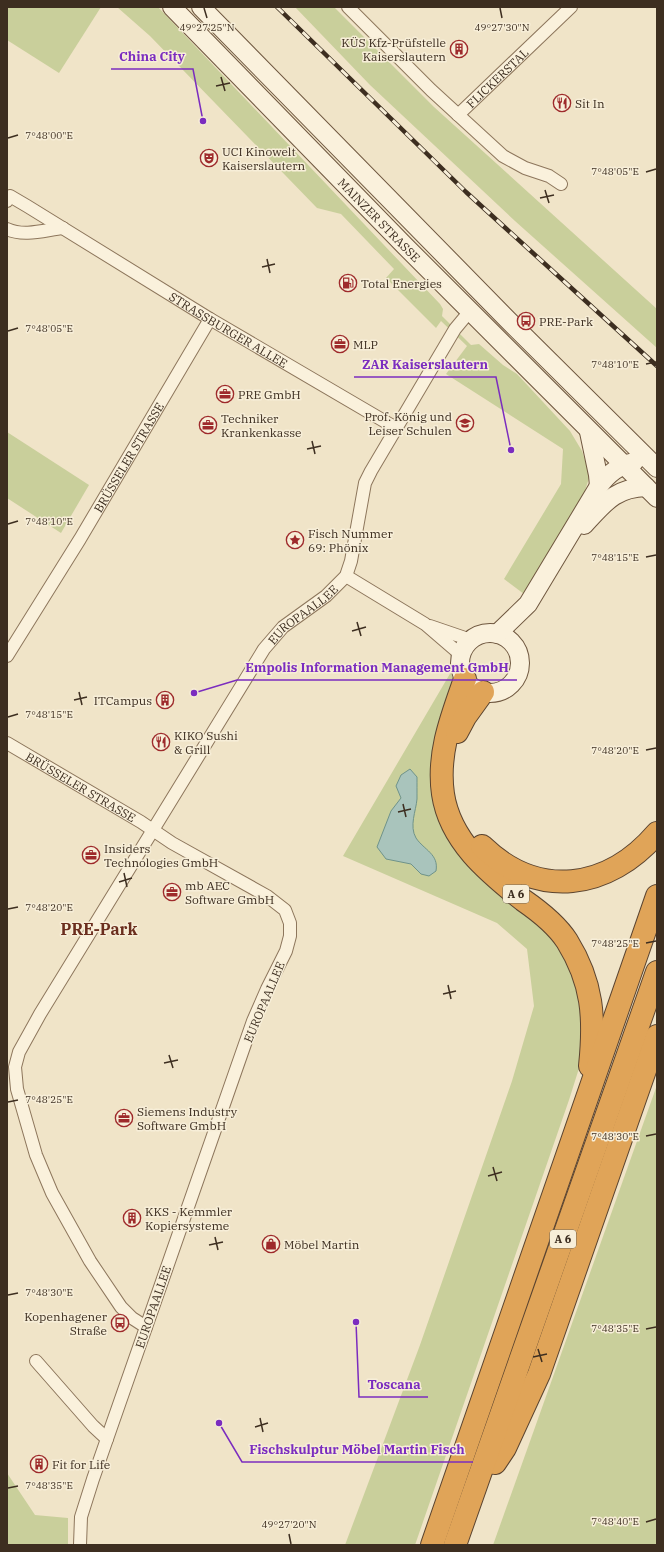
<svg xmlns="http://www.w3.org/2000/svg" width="664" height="1552" font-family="'IBM Plex Serif',serif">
	<rect width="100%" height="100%" fill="#f0e4c8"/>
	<g fill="#c9cf9b">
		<path d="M7,7H101L59,73L7,40Z"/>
		<path d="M117,7H158L440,304L443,309L442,316L471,345L479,344L503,365L517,374L570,431L582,451L590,475L581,503L524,594L504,579L561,484L563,449L446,374L467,346L441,321L436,328L386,278L394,269L341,214L317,208L150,36Z"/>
		<path d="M295,7H334L434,107L657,309V348L515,221L370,85Z"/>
		<path d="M7,432L89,485L61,533L7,498Z"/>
		<path d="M451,672L454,683L443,815L555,940L573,969L587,1009V1043L569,1100L415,1545H345L420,1345L512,1081L534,1006L527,949L497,923L343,856Z"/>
		<path d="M657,1085V1545H493Z"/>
		<path d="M7,1473L35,1515L68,1518V1545H7Z"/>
	</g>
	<path fill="#a9c4bc" stroke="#6f938a" d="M410,769L417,777C417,784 417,791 417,799C416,811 409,826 416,838C424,850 439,854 436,871L429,876L421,874L411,864L386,859L377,847L391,811L401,798L396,786L401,775Z"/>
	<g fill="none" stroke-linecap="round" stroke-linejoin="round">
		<defs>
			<g id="street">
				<path d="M348,7L431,90L503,156L525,168L549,176L561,184"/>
				<path id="s1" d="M458,115L571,7"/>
				<path id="s2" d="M7,201L10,196L27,206L210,319L396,428"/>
				<path d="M7,229C24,237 45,230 63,228"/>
				<path d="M346,576L425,624L461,655"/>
				<path d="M430,626L471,640"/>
				<path id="s3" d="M7,656L80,539L210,319"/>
				<path id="s4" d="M7,743L141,822L172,843L267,896L285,910L290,923V936L286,951L267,989L253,1021L93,1479L81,1517L80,1545"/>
				<path id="s5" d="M146,1327L132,1318L121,1307L90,1261L52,1193L36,1155L17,1089L15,1067L19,1052L40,1014L264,649L283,627L326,596L346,576L351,561L365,483L371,471L455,329L470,311"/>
				<path d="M36,1361L93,1426L107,1439"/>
			</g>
			<g id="secondary">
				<path id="s6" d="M172,7L405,246L657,498"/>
				<path d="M201,7L508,320L657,468"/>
				<path d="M589,432L598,475L599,486"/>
				<path d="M584,525C604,504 614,488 646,487"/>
				<circle cx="490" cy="663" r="30"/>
				<path d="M497,634L528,604L599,486C609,473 618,466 634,462"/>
			</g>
			<g id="highway">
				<path d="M465,679C452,716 437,753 443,794C450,841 488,872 523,900C539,911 556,924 567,941C593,983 595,1018 590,1066"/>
				<path d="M457,732L465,717L483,692"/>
				<path d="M482,846C538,900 608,890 657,833"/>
				<path d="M495,1463L505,1448L539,1374L657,1036"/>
				<path d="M432,1545L657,896"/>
				<path d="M455,1545L657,972"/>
			</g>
		</defs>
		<use href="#street" stroke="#8d765c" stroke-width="14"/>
		<use href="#secondary" stroke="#6f573f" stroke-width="20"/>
		<use href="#highway" stroke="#5b4430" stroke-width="24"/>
		<use href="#street" stroke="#faf1dc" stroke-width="12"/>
		<use href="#secondary" stroke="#faf1dc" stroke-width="18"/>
		<use href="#highway" stroke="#e0a458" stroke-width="22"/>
		<defs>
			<path id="rail" d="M277,7L466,192L657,366"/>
		</defs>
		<use href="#rail" stroke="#3d2e20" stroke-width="4.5"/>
		<use href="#rail" stroke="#f7eed8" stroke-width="3" stroke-dasharray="9" stroke-linecap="butt"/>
	</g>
	<path fill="none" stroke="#3d2e20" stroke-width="1.5" d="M204,8L207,18M500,8L502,18M221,77L225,91M216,86L230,83M8,138L18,135M646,172L656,169M545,190L549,203M540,198L554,195M267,259L270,273M262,267L275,264M8,331L18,328M646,364L656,362M312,441L315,454M307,449L321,446M8,524L18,521M646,557L656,555M357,622L361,636M352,631L366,627M79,692L82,705M74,700L87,697M8,717L18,714M646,750L656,748M403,804L406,817M398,812L411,809M124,873L127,887M119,882L132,878M8,909L18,907M646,943L656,941M448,985L451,999M443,994L456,991M169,1055L173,1068M164,1063L178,1060M8,1102L18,1100M646,1136L656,1134M493,1167L497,1181M488,1176L502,1172M215,1237L218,1250M209,1245L223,1242M8,1295L18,1293M646,1329L656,1327M538,1349L542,1362M533,1357L547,1354M260,1418L263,1432M255,1427L268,1423M8,1488L18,1486M646,1522L656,1519M289,1534L291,1544"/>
	<defs>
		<symbol id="building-ring" viewBox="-11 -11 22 22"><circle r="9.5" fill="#f7eed8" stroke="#9e2a2b" stroke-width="1.5"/><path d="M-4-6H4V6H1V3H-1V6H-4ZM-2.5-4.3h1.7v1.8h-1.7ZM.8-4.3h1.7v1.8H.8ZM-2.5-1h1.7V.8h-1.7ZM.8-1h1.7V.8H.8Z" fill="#9e2a2b"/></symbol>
		<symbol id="restaurant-ring" viewBox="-11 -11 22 22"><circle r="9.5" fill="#f7eed8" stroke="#9e2a2b" stroke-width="1.5"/><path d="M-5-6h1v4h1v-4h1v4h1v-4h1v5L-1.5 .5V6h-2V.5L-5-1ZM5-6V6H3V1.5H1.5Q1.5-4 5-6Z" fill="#9e2a2b"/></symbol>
		<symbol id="theatre-ring" viewBox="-11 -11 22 22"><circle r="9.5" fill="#f7eed8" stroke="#9e2a2b" stroke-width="1.5"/><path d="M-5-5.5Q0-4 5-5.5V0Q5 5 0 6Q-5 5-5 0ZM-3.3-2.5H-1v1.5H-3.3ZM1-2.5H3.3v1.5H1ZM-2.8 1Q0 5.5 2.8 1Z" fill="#9e2a2b"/></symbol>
		<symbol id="fuel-ring" viewBox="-11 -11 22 22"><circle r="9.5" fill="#f7eed8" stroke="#9e2a2b" stroke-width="1.5"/><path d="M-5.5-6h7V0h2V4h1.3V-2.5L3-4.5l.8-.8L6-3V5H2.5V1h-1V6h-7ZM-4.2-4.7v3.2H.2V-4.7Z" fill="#9e2a2b"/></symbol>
		<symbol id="bus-ring" viewBox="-11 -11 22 22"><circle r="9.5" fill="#f7eed8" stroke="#9e2a2b" stroke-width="1.5"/><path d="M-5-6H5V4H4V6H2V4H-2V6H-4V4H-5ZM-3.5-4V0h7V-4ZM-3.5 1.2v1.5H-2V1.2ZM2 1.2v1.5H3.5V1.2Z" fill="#9e2a2b"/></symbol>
		<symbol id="office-ring" viewBox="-11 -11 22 22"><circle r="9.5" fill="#f7eed8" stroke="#9e2a2b" stroke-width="1.5"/><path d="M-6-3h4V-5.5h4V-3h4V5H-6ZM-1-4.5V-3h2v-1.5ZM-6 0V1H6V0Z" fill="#9e2a2b"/></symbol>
		<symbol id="school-ring" viewBox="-11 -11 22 22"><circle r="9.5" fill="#f7eed8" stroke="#9e2a2b" stroke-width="1.5"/><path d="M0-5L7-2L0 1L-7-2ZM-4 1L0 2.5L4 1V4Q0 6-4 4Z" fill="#9e2a2b"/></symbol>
		<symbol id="sight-ring" viewBox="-11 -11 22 22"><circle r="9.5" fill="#f7eed8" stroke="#9e2a2b" stroke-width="1.5"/><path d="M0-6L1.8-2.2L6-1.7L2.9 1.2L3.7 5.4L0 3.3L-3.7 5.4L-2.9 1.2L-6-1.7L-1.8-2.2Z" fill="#9e2a2b"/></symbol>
		<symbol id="shop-ring" viewBox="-11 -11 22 22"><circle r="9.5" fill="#f7eed8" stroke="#9e2a2b" stroke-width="1.5"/><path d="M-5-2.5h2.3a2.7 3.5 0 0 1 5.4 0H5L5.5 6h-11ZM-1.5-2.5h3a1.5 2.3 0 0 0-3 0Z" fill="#9e2a2b"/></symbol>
	</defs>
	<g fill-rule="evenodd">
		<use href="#building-ring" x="449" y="39" width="20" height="20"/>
		<use href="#restaurant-ring" x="552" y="93" width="20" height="20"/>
		<use href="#theatre-ring" x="199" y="148" width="20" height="20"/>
		<use href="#fuel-ring" x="338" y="273" width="20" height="20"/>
		<use href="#bus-ring" x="516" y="311" width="20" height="20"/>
		<use href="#office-ring" x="330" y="334" width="20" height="20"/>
		<use href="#office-ring" x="215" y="384" width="20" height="20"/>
		<use href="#school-ring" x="455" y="413" width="20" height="20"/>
		<use href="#office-ring" x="198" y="415" width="20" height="20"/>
		<use href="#sight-ring" x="285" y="530" width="20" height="20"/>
		<use href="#building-ring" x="155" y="690" width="20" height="20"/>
		<use href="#restaurant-ring" x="151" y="732" width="20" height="20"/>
		<use href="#office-ring" x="81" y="845" width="20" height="20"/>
		<use href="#office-ring" x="162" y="882" width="20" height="20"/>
		<use href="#office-ring" x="114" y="1108" width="20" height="20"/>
		<use href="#building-ring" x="122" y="1208" width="20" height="20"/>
		<use href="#shop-ring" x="261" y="1234" width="20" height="20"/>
		<use href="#bus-ring" x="110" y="1313" width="20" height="20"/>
		<use href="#building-ring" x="29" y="1454" width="20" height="20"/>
	</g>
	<g text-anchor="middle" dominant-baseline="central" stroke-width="3" stroke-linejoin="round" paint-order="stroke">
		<g fill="#f7eed8" stroke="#756857" stroke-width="1">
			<rect x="503" y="885" width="26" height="18" rx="3"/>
			<rect x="550" y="1230" width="26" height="18" rx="3"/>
		</g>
		<g font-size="11" font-weight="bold" fill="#3d2e20">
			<text x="516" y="894">A 6</text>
			<text x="563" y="1239">A 6</text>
		</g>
		<g font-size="12" fill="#3d2e20" stroke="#f7eed8" text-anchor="start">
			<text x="446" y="42" text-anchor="end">KÜS Kfz-Prüfstelle<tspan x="446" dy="14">Kaiserslautern</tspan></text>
			<text x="575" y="103">Sit In</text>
			<text x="222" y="151">UCI Kinowelt<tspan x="222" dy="14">Kaiserslautern</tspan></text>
			<text x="361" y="283">Total Energies</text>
			<text x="539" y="321">PRE-Park</text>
			<text x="353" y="344">MLP</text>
			<text x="238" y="394">PRE GmbH</text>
			<text x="452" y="416" text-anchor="end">Prof. König und<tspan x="452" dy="14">Leiser Schulen</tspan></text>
			<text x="221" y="418">Techniker<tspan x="221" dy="14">Krankenkasse</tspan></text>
			<text x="308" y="533">Fisch Nummer<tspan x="308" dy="14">69: Phönix</tspan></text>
			<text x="152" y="700" text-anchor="end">ITCampus</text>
			<text x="174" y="735">KIKO Sushi<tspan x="174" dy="14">&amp; Grill</tspan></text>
			<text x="104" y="848">Insiders<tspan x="104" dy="14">Technologies GmbH</tspan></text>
			<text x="185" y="885">mb AEC<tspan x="185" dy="14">Software GmbH</tspan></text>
			<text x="137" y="1111">Siemens Industry<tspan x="137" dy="14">Software GmbH</tspan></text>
			<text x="145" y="1211">KKS - Kemmler<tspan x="145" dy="14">Kopiersysteme</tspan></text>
			<text x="284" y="1244">Möbel Martin</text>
			<text x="107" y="1316" text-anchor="end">Kopenhagener<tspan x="107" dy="14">Straße</tspan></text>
			<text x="52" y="1464">Fit for Life</text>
		</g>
		<g font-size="12" fill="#3d2e20" stroke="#f7eed8">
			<text stroke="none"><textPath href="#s1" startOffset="54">FLICKERSTAL</textPath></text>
			<text stroke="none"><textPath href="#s6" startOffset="297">MAINZER STRASSE</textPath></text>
			<text stroke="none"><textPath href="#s2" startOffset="262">STRASSBURGER ALLEE</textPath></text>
			<text stroke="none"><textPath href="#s3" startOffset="233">BRÜSSELER STRASSE</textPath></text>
			<text stroke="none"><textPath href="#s5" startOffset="837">EUROPAALLEE</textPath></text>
			<text stroke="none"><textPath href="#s4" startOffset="86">BRÜSSELER STRASSE</textPath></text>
			<text transform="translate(264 1002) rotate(-67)">EUROPAALLEE</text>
			<text transform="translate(153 1307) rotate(-71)">EUROPAALLEE</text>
		</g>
		<g font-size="16" font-weight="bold" fill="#6b2e1e" stroke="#f7eed8">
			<text x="99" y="929">PRE-Park</text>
		</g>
	</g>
	<g font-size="10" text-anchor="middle" fill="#3d2e20" stroke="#f7eed8" stroke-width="3" stroke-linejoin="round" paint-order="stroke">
		<text x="207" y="31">49°27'25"N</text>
		<text x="502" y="31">49°27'30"N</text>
		<text x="49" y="139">7°48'00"E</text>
		<text x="615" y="175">7°48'05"E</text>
		<text x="49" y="332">7°48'05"E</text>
		<text x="615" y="368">7°48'10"E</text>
		<text x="49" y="525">7°48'10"E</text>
		<text x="615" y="561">7°48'15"E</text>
		<text x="49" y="718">7°48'15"E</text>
		<text x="615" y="754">7°48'20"E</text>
		<text x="49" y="911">7°48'20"E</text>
		<text x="615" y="947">7°48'25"E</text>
		<text x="49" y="1103">7°48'25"E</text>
		<text x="615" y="1140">7°48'30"E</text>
		<text x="49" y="1296">7°48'30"E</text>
		<text x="615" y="1332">7°48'35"E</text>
		<text x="49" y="1489">7°48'35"E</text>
		<text x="615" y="1525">7°48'40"E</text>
		<text x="289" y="1528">49°27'20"N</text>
	</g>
	<path fill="none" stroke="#7b2cbf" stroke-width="1.5" d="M203 121L193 69H111M511 450L496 377H354M194 693L237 680H517M356 1322L359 1397H428M219 1423L242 1462H473"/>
	<g fill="#7b2cbf" stroke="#f7eed8" stroke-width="1.5">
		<circle cx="203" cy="121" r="4"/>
		<circle cx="511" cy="450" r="4"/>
		<circle cx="194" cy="693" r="4"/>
		<circle cx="356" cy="1322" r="4"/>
		<circle cx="219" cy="1423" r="4"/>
	</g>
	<g font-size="13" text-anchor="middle" font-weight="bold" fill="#7b2cbf" stroke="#f7eed8" stroke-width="3" stroke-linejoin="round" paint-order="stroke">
		<text x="152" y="61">China City</text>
		<text x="425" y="369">ZAR Kaiserslautern</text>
		<text x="377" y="672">Empolis Information Management GmbH</text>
		<text x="394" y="1389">Toscana</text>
		<text x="357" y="1454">Fischskulptur Möbel Martin Fisch</text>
	</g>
	<rect width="664" height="1552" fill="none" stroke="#3d2e20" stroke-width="16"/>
</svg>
